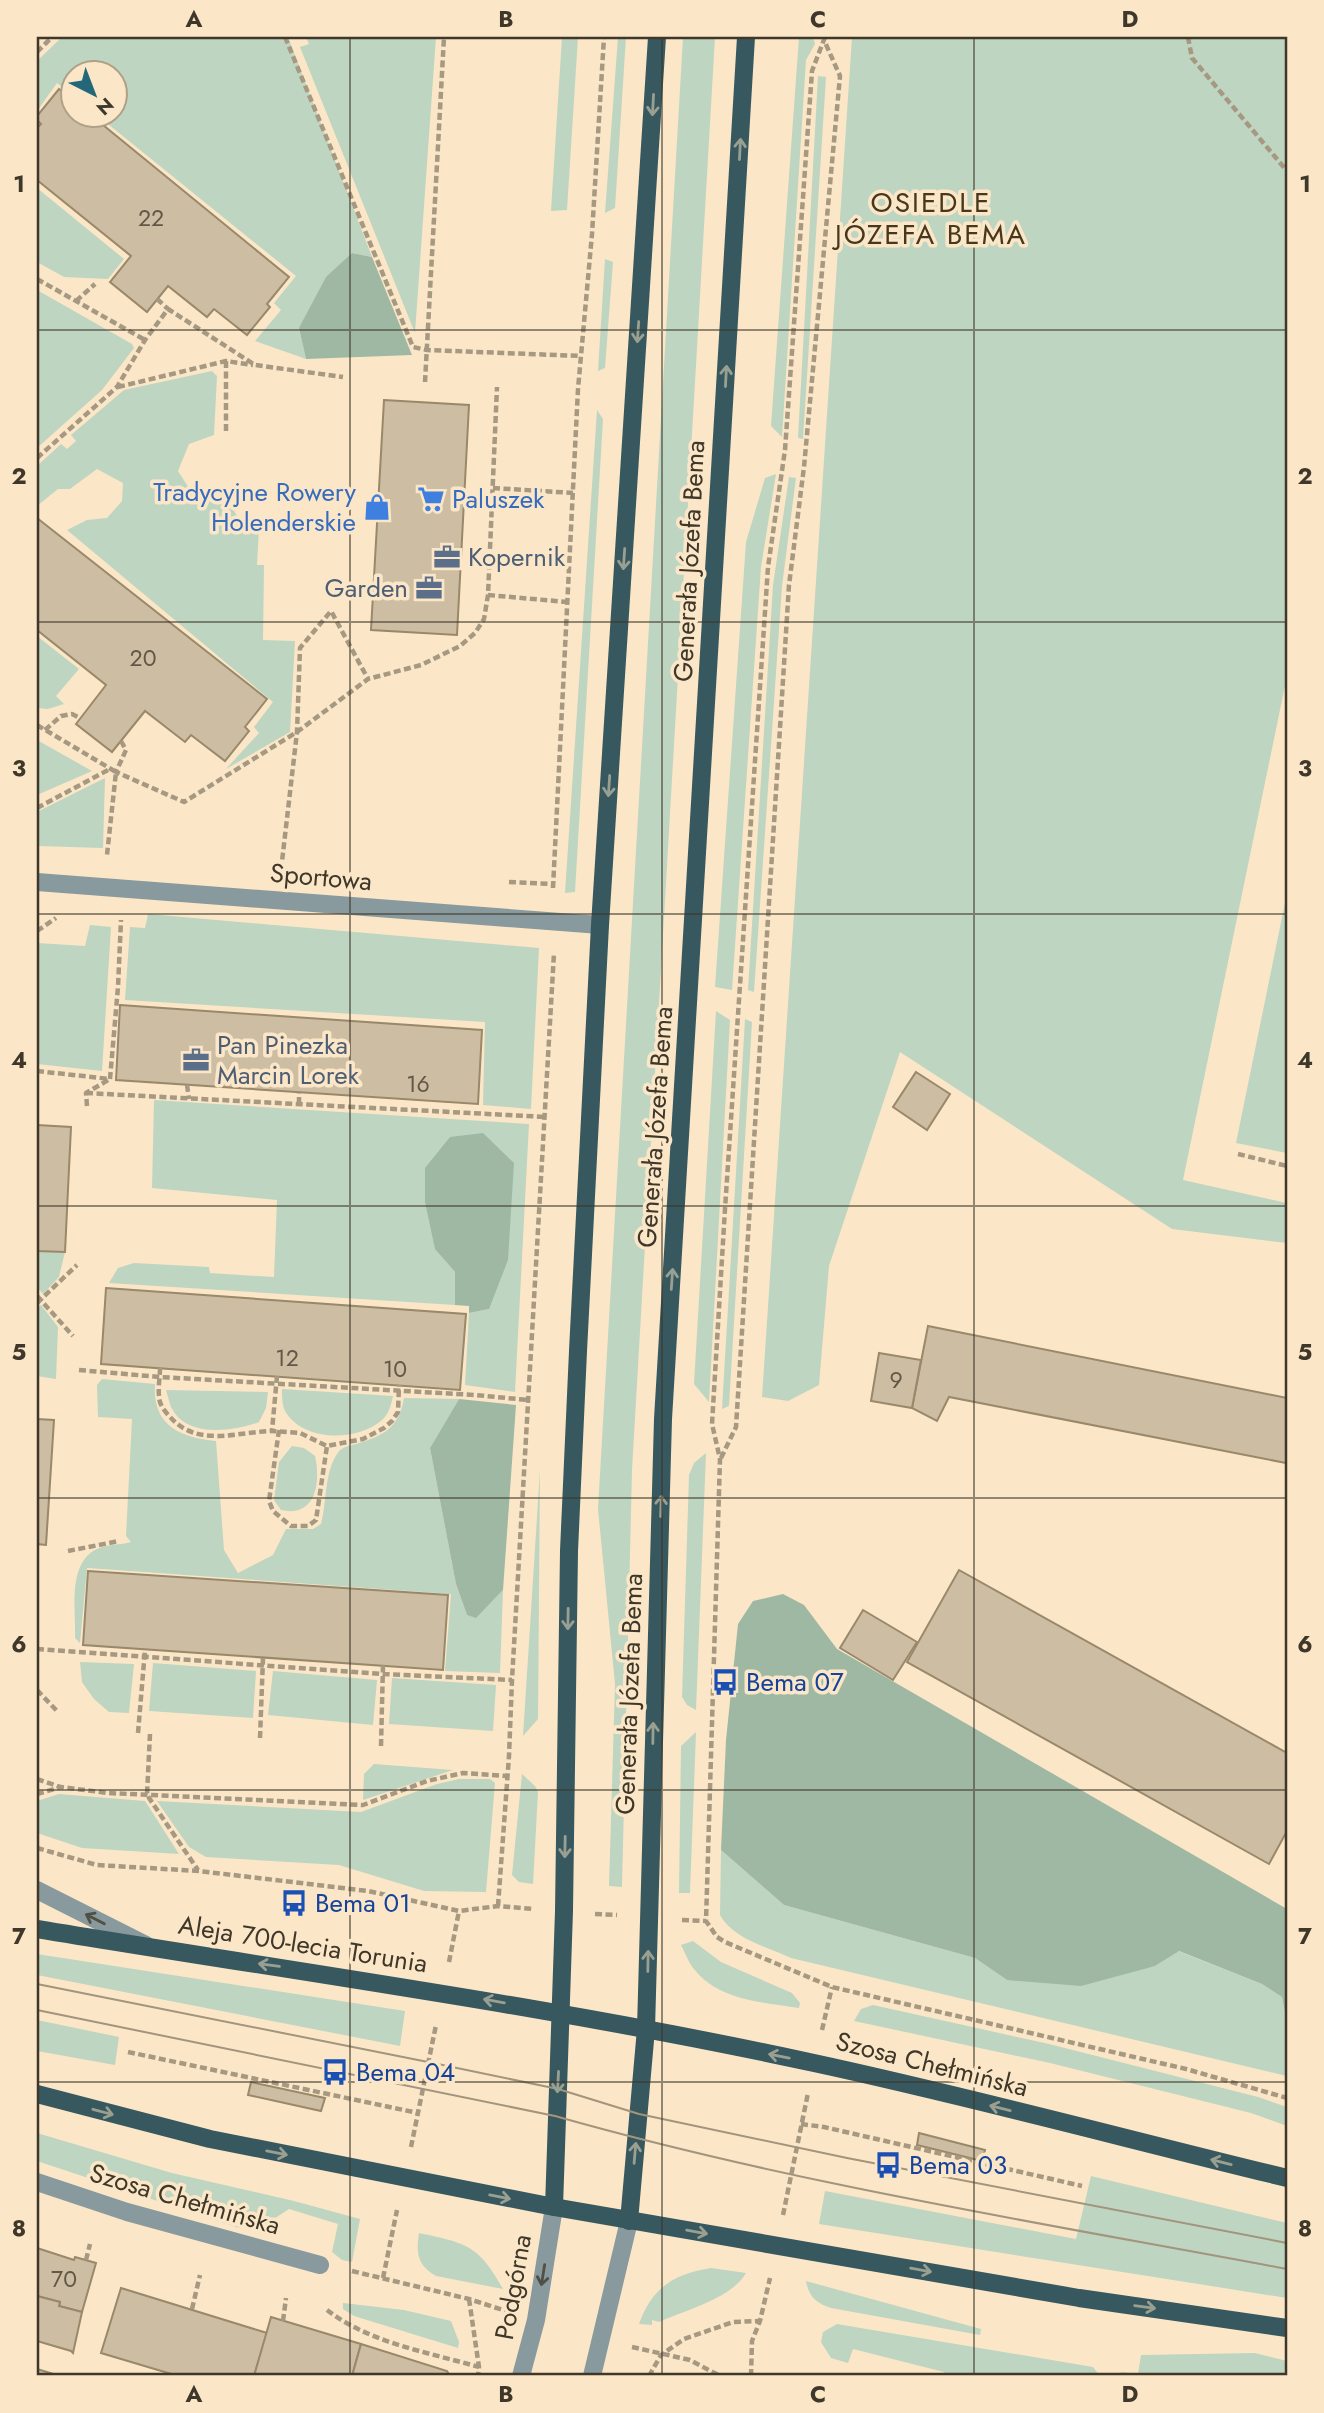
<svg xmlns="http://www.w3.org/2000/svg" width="1324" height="2413" font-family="Jost,sans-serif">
	<rect width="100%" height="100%" fill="#fbe7c7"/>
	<g fill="#bed5c2">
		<path d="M62,37H288L372,257L352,253L299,328L306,359L255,341L281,310L274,303L296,276L98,116H116V74H74L73,96L57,83L37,111V61Z"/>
		<path d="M306,37H436L415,333L300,47L309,44Z"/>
		<path d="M562,37H578L567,210L551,211Z"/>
		<path d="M618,37H626L615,208L605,213Z"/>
		<path d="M683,37H715L632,1470L622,1887L609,1886L615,1684L598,1509Z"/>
		<path d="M799,37H813L815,44L806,60L782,437L771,426Z"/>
		<path d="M852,37H1287V676L1183,1180L1287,1203V1243L1172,1229L900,1052L829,1266L819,1385L788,1401L762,1397Z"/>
		<path d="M818,76L826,77L803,439L798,438Z"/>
		<path d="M37,188L124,259L108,279L64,277L37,262Z"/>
		<path d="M605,259L613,262L605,368L598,371Z"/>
		<path d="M37,290L132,344L134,348L102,390L37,448Z"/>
		<path d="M212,371L217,376L214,435L189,444L178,471L196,499L226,498L244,527L259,528L257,565H264L263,640L295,641L290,732L226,769L259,733L254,727L273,702L67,530L87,520L107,518L122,501L123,483L97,469L70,489H58L37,506V466L61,444L67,449L76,441L71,435L124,390Z"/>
		<path d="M597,410L603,419L575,892L565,893Z"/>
		<path d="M776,474L761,567L732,990L715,987L746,542L765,478Z"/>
		<path d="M789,477L796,478L782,586L754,992L748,990L773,585Z"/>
		<path d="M37,636L79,669L56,696L64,704L48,709L37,708Z"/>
		<path d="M37,740L92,771L37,795Z"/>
		<path d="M105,778L103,848L37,846V812Z"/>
		<path d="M1287,893V1153L1236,1143Z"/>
		<path d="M148,914L539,948L531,1109L483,1105L485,1022L125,1000L130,927L145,928Z"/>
		<path d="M90,925L111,927L102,1071L37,1064V943L85,946Z"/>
		<path d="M716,1011L730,1020L709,1402L694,1384Z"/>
		<path d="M745,1019L752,1022L729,1406L722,1409Z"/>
		<path d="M154,1100L529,1124L515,1392L465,1385L469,1313L489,1309L435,1249L455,1272V1305L109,1283L118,1268L134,1263L209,1267L210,1273L274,1277L277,1200L152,1188Z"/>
		<path d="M37,1251L65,1252L59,1277L43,1294L37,1287Z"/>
		<path d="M41,1305L58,1327L56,1379L37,1376V1308Z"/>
		<path d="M102,1379L155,1384C152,1425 180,1438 216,1441L224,1550L238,1573L273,1555L286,1529H313L321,1524C327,1502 324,1474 337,1454C341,1447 348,1446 356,1444C383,1436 399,1428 404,1398L459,1399L430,1448L456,1584L467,1615L476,1617L503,1590L500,1673L445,1671L451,1594L87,1568L80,1643L75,1638C76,1611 67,1563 97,1549C107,1544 121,1545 131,1542L126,1536L132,1419L98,1417L97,1385Z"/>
		<path d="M282,1389L393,1396C391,1405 389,1414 382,1420C357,1442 303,1442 285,1411C282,1405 282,1396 282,1389Z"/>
		<path d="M166,1390L268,1392L266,1408L259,1422C232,1432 186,1438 171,1407C169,1402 168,1396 166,1390Z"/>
		<path d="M292,1446L304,1448L315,1456C321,1482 316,1518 281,1510L274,1500L279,1462Z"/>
		<path d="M706,1453L696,1710L687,1705L682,1697L689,1475L694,1463Z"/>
		<path d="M540,1470L538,1719L523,1736Z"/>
		<path d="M80,1662L134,1664L129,1713L109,1712L94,1699L82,1682Z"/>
		<path d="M153,1663L256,1671L253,1718L149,1711Z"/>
		<path d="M273,1671L377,1680L373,1725L268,1715Z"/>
		<path d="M392,1678L496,1685L493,1731L389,1724Z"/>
		<path d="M696,1732L690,1893H679L681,1746Z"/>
		<path d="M374,1764L453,1770L363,1800L364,1774Z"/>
		<path d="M522,1774L535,1786L538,1792L533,1884L519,1882L512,1875Z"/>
		<path d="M459,1779H490L495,1783L486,1892L424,1891L339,1865L206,1857L189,1847L157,1801L361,1812L437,1784Z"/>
		<path d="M59,1794L145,1801L179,1854L82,1848L37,1833V1801Z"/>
		<path d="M721,1850L784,1905L975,1958L1007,1980L1155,1966L1178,1951L1262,1984L1282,1997L1287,2023V2076L791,1958C768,1947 733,1939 720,1915Z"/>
		<path d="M693,1941L721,1962L792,1993L800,2003L799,2008C763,2002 719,2001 694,1969C688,1962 685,1952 681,1945Z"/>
		<path d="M37,1954L405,2011L400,2046L37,1975Z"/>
		<path d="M873,2005L1049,2044L1258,2097L1287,2107V2126L1251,2113L1050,2063L854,2021L861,2009Z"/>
		<path d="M37,2020L119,2037L115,2065L37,2051Z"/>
		<path d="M37,2133L172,2173L294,2201L360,2219L352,2262L342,2260L332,2252L338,2224L289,2209L263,2226L239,2228L37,2161Z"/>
		<path d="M1091,2176L1287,2223V2298L819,2224L825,2191L1076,2239Z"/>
		<path d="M419,2233C466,2243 479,2245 503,2289L436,2276C417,2265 416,2253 419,2233Z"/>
		<path d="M711,2268L746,2273C732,2298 686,2310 659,2322L652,2320V2325L639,2324C652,2288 673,2274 711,2268Z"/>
		<path d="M806,2281L981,2329L980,2335L831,2308C816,2303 809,2297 806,2281Z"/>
		<path d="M343,2303L404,2310L451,2321L459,2342L458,2348L354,2316L343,2309Z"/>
		<path d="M837,2324L1093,2367L1100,2376H943L944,2372L853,2349L848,2363L831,2358L821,2342L823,2332Z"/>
		<path d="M1255,2353L1287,2361V2376H1119L1121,2372L1138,2374L1141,2355Z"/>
	</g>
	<g fill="#9eb8a3">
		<path d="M352,253L372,257L412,355L306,359L299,328L326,277Z"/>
		<path d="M483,1133L514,1163L508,1260L489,1309L469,1313V1306L455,1305V1272L435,1249L425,1202V1168L450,1137Z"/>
		<path d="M459,1399L516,1405L503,1590L476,1618L467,1615L456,1584L430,1448Z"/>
		<path d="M783,1594L804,1605L837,1649L1287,1909V2023L1282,1997L1262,1984L1179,1951L1155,1966L1081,1986L1007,1980L975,1958L784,1905L721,1850L726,1740L738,1624L753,1601Z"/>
	</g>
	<g fill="#cdbda2" stroke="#99886a" stroke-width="2">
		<path d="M59,89L74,101V116H92L289,277L267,304L270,307L247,335L214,309L207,317L168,286L147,312L110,282L131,256L37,180V128L41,124L37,120V116Z"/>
		<path d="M384,400L469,405L457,635L371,630Z"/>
		<path d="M37,518L267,699L245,727L249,731L225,761L191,735L185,742L145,711L112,752L76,724L106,685L37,630Z"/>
		<path d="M120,1005L482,1030L478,1104L116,1080Z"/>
		<path d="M916,1072L950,1094L927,1130L893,1107Z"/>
		<path d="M37,1125L71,1127L65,1252L37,1251Z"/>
		<path d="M106,1288L466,1314L460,1390L101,1364Z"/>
		<path d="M928,1326L1287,1398L1286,1463L949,1397L937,1421L912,1408Z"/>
		<path d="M879,1353L921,1360L912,1408L871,1401Z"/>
		<path d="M37,1419L54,1420L46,1545L37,1544Z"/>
		<path d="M959,1570L1287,1753V1831L1269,1864L907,1662Z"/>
		<path d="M88,1571L448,1595L443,1670L83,1645Z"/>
		<path d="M863,1610L917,1642L893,1680L840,1648Z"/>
		<path d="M251,2082L325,2098L321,2111L248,2095Z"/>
		<path d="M919,2133L985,2150L982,2161L917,2145Z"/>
		<path d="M37,2248L74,2260L75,2257L96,2263L82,2312L59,2306L60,2302L37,2296Z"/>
		<path d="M121,2288L267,2333L254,2376H178L101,2353Z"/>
		<path d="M37,2296L60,2302L59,2306L82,2312L73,2353L71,2351L37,2341Z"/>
		<path d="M271,2317L361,2344L352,2376H254Z"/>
		<path d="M361,2344L447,2371L450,2376H352Z"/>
		<path d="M37,2369L60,2376H37Z"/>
	</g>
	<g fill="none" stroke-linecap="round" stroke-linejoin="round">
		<g stroke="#a69881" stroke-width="4.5" stroke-dasharray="7 3.5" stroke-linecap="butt">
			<path d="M285,37L413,347L427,350L581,356"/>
			<path d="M825,37L812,71L785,450L768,567L725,1209L712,1424L720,1459L706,1921L717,1937L725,1942L832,1987L1186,2069L1287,2098"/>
			<path d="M1188,37L1192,58L1287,171"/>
			<path d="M37,52L52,37"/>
			<path d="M37,279L145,340"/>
			<path d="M157,299L168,309"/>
			<path d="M76,301L95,284"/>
			<path d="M226,361V432"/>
			<path d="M425,382L444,37"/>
			<path d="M118,387L226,361L253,365"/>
			<path d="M37,458L117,387L145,340L168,309L255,365L343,377"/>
			<path d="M493,488L573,493"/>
			<path d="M488,595L567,602"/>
			<path d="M37,725L116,772L107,855"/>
			<path d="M45,730L61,716L72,714L80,718"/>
			<path d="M121,741L126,750L116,772L184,802L297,732L368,679L421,665L460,646L475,633L484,619L488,595L497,387"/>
			<path d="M37,808L110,769"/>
			<path d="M281,870L297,732L300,648L331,611L368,679"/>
			<path d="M509,882L553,884"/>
			<path d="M553,888L578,389L592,234L604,37"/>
			<path d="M37,931L56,918"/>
			<path d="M37,1071L110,1079"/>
			<path d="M110,1079L118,987L121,920"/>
			<path d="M187,1085L189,1099"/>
			<path d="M86,1093L546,1117"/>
			<path d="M299,1104V1093"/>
			<path d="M87,1106L86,1093L110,1079"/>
			<path d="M1238,1154L1287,1166"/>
			<path d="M37,1296L73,1336"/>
			<path d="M37,1303L77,1265"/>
			<path d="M160,1368C160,1377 158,1387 159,1396C159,1405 166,1413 172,1419C199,1447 237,1432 272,1431"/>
			<path d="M79,1370L160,1377L475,1395L528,1400"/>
			<path d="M277,1376L272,1431L300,1433L327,1446L363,1439L384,1428L392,1421L398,1412L399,1385"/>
			<path d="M279,1430L269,1501L273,1511L291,1526H308L316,1520L327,1446"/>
			<path d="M721,1458L736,1427L789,585L804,467L840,76L824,40"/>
			<path d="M68,1551L119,1541"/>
			<path d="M37,1649L383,1674L512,1680"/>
			<path d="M37,1690L57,1711"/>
			<path d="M138,1733L145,1650"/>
			<path d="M150,1734L147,1795L198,1870"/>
			<path d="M260,1738L263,1658"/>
			<path d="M381,1746L383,1665"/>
			<path d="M37,1779L60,1787"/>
			<path d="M37,1794L61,1787L108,1793L363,1805L427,1781L463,1773L508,1776"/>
			<path d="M37,1848L97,1865L199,1871L368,1891L459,1911L498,1906L533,1909"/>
			<path d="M498,1906L509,1756L512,1680L554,953"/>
			<path d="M595,1914L617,1915"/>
			<path d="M682,1920L706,1921"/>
			<path d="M449,1962L459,1911"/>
			<path d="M822,2030L832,1987"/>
			<path d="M128,2052L418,2113"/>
			<path d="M801,2124L824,2127L1082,2186"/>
			<path d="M411,2147L436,2025"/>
			<path d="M783,2215L808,2093"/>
			<path d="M86,2260L90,2244"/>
			<path d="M352,2271L469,2299L506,2311"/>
			<path d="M383,2278L397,2210"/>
			<path d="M469,2299L479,2367L478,2376"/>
			<path d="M192,2309L200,2275"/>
			<path d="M327,2310C370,2343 427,2352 479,2367"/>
			<path d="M283,2321L286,2298"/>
			<path d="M632,2347L690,2360L720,2376"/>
			<path d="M649,2376L661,2355L684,2339L733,2322L760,2321"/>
			<path d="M751,2376L752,2341L760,2321L770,2278"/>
		</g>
		<g stroke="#889a9d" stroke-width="18">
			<path d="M37,882L600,925"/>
			<path d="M37,1890L146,1945"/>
			<path d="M37,2182L127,2212L320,2265"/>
			<path d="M521,2376L536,2320L554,2207"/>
			<path d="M592,2376L629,2221"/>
		</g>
		<g stroke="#37585e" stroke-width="18">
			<path d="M37,1929C296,1972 557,2007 814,2063C972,2097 1130,2140 1287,2178"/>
			<path d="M37,2094L210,2139L554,2207L1079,2298L1287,2328"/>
			<path d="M554,2207L564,1911L569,1551L578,1351L600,925L657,37"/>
			<path d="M629,2221L646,2029L663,1419L746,37"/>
		</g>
		<g stroke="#a2947d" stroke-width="2">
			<path d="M37,1984L428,2062L558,2089L639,2114L847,2158L1287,2243"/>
			<path d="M37,2010L555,2116C795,2184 1042,2223 1287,2269"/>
		</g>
	</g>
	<defs><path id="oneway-shaft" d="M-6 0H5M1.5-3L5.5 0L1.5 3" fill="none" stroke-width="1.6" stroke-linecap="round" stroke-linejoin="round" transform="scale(1.75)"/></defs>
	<g stroke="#99a092">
		<use href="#oneway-shaft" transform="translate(653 105) rotate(93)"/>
		<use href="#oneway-shaft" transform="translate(740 149) rotate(-87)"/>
		<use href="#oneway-shaft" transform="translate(638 332) rotate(94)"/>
		<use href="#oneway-shaft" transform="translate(726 376) rotate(-87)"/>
		<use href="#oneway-shaft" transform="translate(624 559) rotate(94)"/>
		<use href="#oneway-shaft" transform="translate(609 786) rotate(94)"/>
		<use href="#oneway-shaft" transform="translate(672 1279) rotate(-86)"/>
		<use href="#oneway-shaft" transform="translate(661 1506) rotate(-88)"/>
		<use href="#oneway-shaft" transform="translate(568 1619) rotate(91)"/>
		<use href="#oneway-shaft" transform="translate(653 1733) rotate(-89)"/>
		<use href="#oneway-shaft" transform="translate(565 1847) rotate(91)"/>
		<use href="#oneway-shaft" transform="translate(648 1961) rotate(-89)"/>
		<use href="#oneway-shaft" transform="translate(269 1965) rotate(-172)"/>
		<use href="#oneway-shaft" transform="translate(494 2001) rotate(-170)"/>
		<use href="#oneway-shaft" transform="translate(779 2056) rotate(-169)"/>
		<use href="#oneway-shaft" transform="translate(558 2082) rotate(93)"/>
		<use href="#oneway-shaft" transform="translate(1000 2108) rotate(-166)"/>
		<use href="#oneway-shaft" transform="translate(103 2112) rotate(15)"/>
		<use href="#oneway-shaft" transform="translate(277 2153) rotate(11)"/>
		<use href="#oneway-shaft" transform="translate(635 2153) rotate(-85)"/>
		<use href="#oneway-shaft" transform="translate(1221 2162) rotate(-166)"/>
		<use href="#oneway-shaft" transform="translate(500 2197) rotate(11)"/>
		<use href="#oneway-shaft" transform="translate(697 2232) rotate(10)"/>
		<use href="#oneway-shaft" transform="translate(921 2270) rotate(10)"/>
		<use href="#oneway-shaft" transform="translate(1145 2307) rotate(8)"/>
	</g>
	<g stroke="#505047">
		<use href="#oneway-shaft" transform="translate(95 1919) rotate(-153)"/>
		<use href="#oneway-shaft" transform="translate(543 2275) rotate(99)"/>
	</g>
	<path fill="none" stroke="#3e372a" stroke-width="2" stroke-opacity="0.55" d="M350,37V2376M662,37V2376M974,37V2376M37,330H1287M37,622H1287M37,914H1287M37,1206H1287M37,1498H1287M37,1790H1287M37,2082H1287"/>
	<defs>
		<symbol id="supermarket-bare" viewBox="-9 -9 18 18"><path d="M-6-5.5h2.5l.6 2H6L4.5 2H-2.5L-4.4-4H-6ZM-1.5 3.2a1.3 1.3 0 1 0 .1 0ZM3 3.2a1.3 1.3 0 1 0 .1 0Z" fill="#3f7fe0" stroke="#fbe7c7" stroke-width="2.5" paint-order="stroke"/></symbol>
		<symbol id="shop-bare" viewBox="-9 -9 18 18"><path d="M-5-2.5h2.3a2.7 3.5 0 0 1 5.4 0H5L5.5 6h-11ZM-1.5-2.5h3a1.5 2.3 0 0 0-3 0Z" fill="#3f7fe0" stroke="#fbe7c7" stroke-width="2.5" paint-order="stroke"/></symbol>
		<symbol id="office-bare" viewBox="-9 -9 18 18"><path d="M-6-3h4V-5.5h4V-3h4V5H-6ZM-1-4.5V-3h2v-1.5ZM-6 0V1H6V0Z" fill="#5c6f8a" stroke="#fbe7c7" stroke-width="2.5" paint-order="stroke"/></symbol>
		<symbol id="bus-bare" viewBox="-9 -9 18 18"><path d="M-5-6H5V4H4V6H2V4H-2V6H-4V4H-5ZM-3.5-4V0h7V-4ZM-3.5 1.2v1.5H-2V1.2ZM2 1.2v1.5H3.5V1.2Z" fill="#1a4fb4" stroke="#fbe7c7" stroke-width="2.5" paint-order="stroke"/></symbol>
	</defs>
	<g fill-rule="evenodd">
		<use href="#supermarket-bare" x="412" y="480" width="38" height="38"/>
		<use href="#shop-bare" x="358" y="488" width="38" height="38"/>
		<use href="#office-bare" x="428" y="538" width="38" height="38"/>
		<use href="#office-bare" x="410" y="569" width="38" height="38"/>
		<use href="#office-bare" x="177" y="1041" width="38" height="38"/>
		<use href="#bus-bare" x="706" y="1663" width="38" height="38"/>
		<use href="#bus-bare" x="275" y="1884" width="38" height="38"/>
		<use href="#bus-bare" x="316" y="2053" width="38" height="38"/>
		<use href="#bus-bare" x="869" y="2146" width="38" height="38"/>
	</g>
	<g text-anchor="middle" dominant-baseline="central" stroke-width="7" stroke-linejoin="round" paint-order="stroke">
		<g font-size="23" fill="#625848">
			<text x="151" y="218">22</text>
			<text x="143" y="658">20</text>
			<text x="418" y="1084">16</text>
			<text x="287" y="1358">12</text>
			<text x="395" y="1369">10</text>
			<text x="896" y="1380">9</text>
			<text x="64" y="2279">70</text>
		</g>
		<g font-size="26" fill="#366cbe" stroke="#fbe7c7" text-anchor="end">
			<text x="356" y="492">Tradycyjne Rowery<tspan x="356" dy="30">Holenderskie</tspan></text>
			<text x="452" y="499" text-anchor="start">Paluszek</text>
		</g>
		<g font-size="26" fill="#4e5e75" stroke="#fbe7c7" text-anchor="start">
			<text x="468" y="557">Kopernik</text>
			<text x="408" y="588" text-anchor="end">Garden</text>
			<text x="217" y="1045">Pan Pinezka<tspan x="217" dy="30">Marcin Lorek</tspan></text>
		</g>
		<g font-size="26" fill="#3e372a" stroke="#fbe7c7">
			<text transform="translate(689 561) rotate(-87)">Generała Józefa Bema</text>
			<text transform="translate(321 877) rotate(5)">Sportowa</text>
			<text transform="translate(655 1127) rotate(-86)">Generała Józefa Bema</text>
			<text transform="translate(629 1694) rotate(-88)">Generała Józefa Bema</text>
			<text transform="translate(303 1944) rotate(9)">Aleja 700-lecia Torunia</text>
			<text transform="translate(932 2064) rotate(14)">Szosa Chełmińska</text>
			<text transform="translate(185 2199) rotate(16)">Szosa Chełmińska</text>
			<text transform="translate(513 2287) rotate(-80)">Podgórna</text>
		</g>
		<g font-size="26" fill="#164399" stroke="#fbe7c7" text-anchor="start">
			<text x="746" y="1682">Bema 07</text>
			<text x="315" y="1903">Bema 01</text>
			<text x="356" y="2072">Bema 04</text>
			<text x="909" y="2165">Bema 03</text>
		</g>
		<g font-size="28" letter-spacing="2" fill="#47381d" stroke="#fbe7c7">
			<text x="931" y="202">OSIEDLE<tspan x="931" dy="32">JÓZEFA BEMA</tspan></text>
		</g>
	</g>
	<rect width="1324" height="2413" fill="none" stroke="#fbe7c7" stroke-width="77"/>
	<g transform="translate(94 94) rotate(138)"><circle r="33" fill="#fbe7c7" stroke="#afa188" stroke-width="2"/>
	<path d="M0-5L12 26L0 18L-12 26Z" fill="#246779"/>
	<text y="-10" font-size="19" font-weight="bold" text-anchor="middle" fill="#3e372a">N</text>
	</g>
	<rect x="38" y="38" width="1248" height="2336" fill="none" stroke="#3e372a" stroke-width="2.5"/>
	<g font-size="23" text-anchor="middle" font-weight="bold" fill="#3e372a">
		<text x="194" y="27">A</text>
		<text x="506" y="27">B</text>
		<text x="818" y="27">C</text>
		<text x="1130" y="27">D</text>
		<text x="19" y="192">1</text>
		<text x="1305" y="192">1</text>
		<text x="19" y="484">2</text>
		<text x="1305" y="484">2</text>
		<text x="19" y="776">3</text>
		<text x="1305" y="776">3</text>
		<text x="19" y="1068">4</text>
		<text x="1305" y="1068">4</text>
		<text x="19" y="1360">5</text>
		<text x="1305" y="1360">5</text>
		<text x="19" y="1652">6</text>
		<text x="1305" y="1652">6</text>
		<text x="19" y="1944">7</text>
		<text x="1305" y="1944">7</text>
		<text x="19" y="2236">8</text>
		<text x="1305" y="2236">8</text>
		<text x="194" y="2402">A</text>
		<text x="506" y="2402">B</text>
		<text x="818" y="2402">C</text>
		<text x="1130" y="2402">D</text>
	</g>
</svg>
